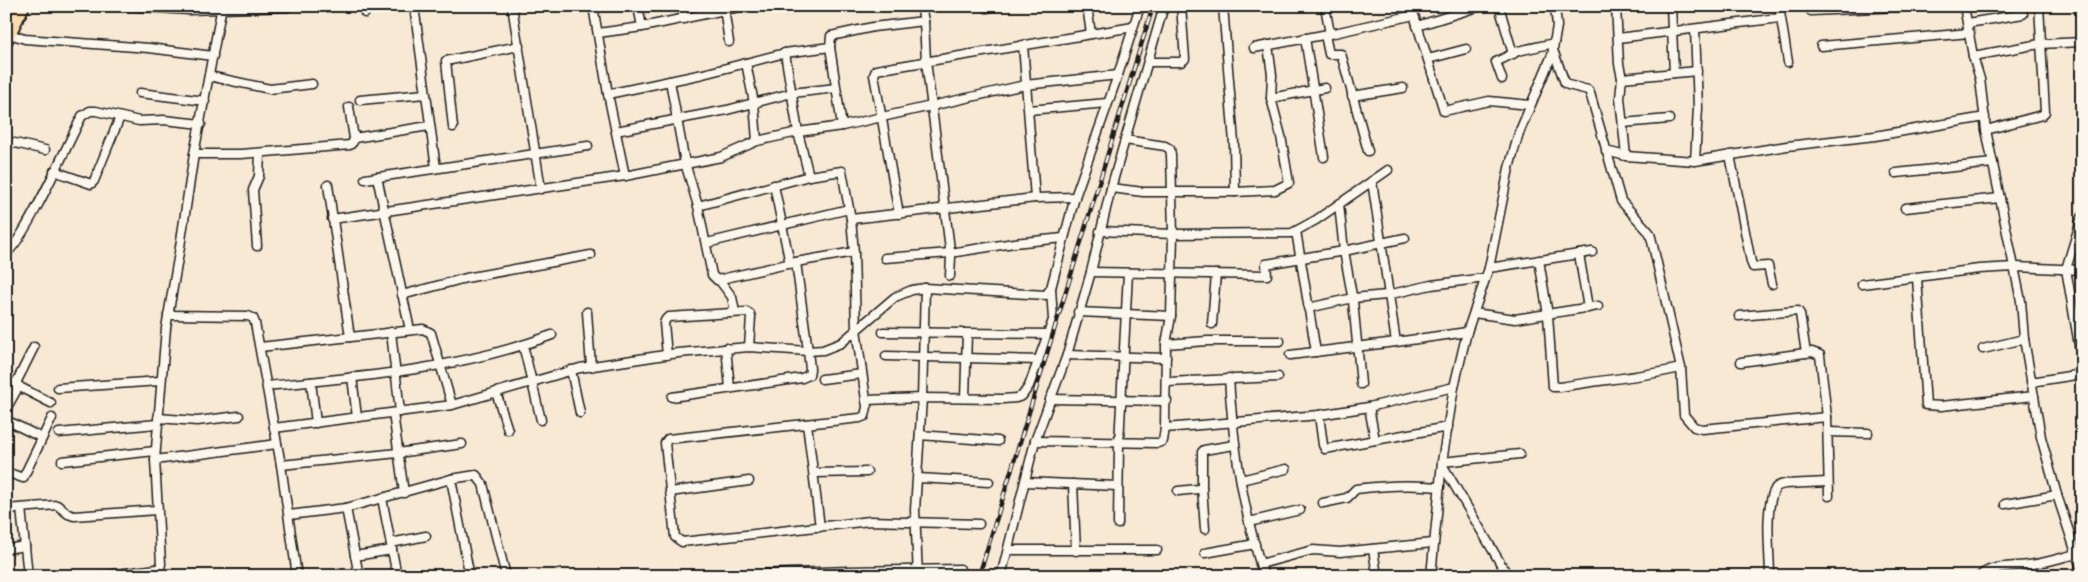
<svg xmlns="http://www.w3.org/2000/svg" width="2088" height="582" font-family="'Gochi Hand',sans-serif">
	<rect width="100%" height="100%" fill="#f8e9d5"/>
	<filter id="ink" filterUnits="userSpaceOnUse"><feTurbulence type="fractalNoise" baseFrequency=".02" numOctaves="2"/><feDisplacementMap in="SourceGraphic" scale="10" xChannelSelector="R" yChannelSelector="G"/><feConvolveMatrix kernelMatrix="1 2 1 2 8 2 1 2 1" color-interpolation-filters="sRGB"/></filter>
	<g filter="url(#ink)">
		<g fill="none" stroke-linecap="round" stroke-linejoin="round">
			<defs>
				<g id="minor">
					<path d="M126,6L189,10L288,7"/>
					<path d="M365,6V13"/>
					<path d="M414,6L436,168"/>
					<path d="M512,6L541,189"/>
					<path d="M593,6L608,94L625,176"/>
					<path d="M638,6L642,27L744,6"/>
					<path d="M682,6L684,19"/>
					<path d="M921,6L924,21L926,61L951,257L950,276"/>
					<path d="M987,6V8L995,6"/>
					<path d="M1087,6L1091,34"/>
					<path d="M1223,6L1234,143L1235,192"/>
					<path d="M1325,6L1330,34L1414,15L1444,111L1489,101L1530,105"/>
					<path d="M1499,6L1513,54"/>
					<path d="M1616,6L1619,64L1622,78L1620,98L1626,156"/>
					<path d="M1671,6L1674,73"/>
					<path d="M1779,6L1788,62"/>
					<path d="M1964,6L1973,56L1980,79L1986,130L2021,301L2024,339L2041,437L2057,495L2082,571"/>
					<path d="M724,8L729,42"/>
					<path d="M1811,11L1919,6"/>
					<path d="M1968,23L2023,14"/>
					<path d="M1417,26L1481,6"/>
					<path d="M1695,29L1698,108L1695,161"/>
					<path d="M7,33L25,39L149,48L213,56"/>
					<path d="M598,33L642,27"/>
					<path d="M1325,35L1329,54H1341L1342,57L1368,151"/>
					<path d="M1305,38L1324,157"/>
					<path d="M1618,38L1780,18"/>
					<path d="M1023,45L1035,198"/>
					<path d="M1821,46L1970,33"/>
					<path d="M830,47L842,126"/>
					<path d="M1254,48L1328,34"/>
					<path d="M1553,50L1565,83L1568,85L1588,90L1590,93L1621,201L1649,232L1651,237L1681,368L1684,415L1694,427L1702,429L1827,417"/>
					<path d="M785,53L798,132L809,176"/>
					<path d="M1973,56L2040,44L2082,42"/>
					<path d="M1428,59L1466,49"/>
					<path d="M1149,62H1181L1185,59L1181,6"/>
					<path d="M746,63L754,103L757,141"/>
					<path d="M209,76L270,89L312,84"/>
					<path d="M1622,78L1697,71"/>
					<path d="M1502,79L1496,62L1518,51L1554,43"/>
					<path d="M670,81L685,163L698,206"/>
					<path d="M140,93L205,101"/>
					<path d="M608,94L703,74L785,53L830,47L831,36L873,27L924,21"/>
					<path d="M1352,96L1403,88"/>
					<path d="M1271,98L1325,88"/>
					<path d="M360,100L425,94"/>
					<path d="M1029,110L1107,103"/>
					<path d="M1623,123L1669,119"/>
					<path d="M453,127L446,61L519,46"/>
					<path d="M1986,130L2042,115L2045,112L2039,6"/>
					<path d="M616,131L727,110L792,93L836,88"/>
					<path d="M354,138L429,126"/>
					<path d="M1125,140L1165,146L1170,149L1171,155L1173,234L1171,316L1166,344L1165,428L1319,415L1369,407L1454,387"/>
					<path d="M6,141L45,150"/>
					<path d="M1606,151L1626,156L1695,161L1787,146L1875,136L1985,117"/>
					<path d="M194,154H241L350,145L353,142L354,138L349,107"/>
					<path d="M1730,155L1751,262L1753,267L1768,266L1772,284"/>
					<path d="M54,171L91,184L94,181L120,117"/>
					<path d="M1896,173L1993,163"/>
					<path d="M377,177L410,330"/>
					<path d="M365,179L588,146"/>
					<path d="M1372,181L1396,342L1467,332"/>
					<path d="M328,185L350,337"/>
					<path d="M774,185L790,264"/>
					<path d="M1111,188L1143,192H1235L1275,190L1289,183L1281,136L1271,98L1272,75L1268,45"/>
					<path d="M1339,204L1344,251L1405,238"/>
					<path d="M1905,208L2000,198"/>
					<path d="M899,214L874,75L876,70L1133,27"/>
					<path d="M2082,217L2066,269L2082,363"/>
					<path d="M332,219L625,176L721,157L757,141L798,132L842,126L1025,85L1118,75"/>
					<path d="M851,219L854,252L856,329L867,407L865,416L860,418L668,439L665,443L675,537L682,542L870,521L979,524"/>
					<path d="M1100,231L1173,234L1292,233L1316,220L1388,170"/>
					<path d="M1296,231L1316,352"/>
					<path d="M707,243L849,209"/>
					<path d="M257,246L253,190L259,176L260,153"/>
					<path d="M854,252L796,262L717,280L712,275L698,206L809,176L842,171L851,219L1035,198L1075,197"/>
					<path d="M6,253C23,244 70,139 82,116L90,111H96L139,121L164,120L201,124"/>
					<path d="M1579,254L1588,308"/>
					<path d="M885,258L950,253L1014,243L1063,238"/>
					<path d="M1539,260L1548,315L1553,387H1560C1600,380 1641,377 1681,368"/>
					<path d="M1489,268L1592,252"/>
					<path d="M1091,272L1267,275L1266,264L1344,251L1353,301L1361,384"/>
					<path d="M1917,278L1926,405L1941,406L2034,396"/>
					<path d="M720,281L732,297L735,312"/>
					<path d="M1862,284L1979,269L2015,267L2082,270"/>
					<path d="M402,295L466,278L591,255"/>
					<path d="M1308,308L1353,298L1387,295L1431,285L1485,278"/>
					<path d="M587,312L591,367"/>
					<path d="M1078,312L1171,316"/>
					<path d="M1474,313L1515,319L1598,306"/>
					<path d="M168,315L248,316L253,318L255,323L281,465L297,576"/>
					<path d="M1739,316L1798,311L1800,314L1806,353"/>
					<path d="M1212,324L1216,274"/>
					<path d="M391,332L400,412"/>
					<path d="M883,332L1049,334"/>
					<path d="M1166,344L1207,341H1280"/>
					<path d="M523,345L541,420"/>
					<path d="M260,347L423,329L431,333L452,405"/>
					<path d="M726,348L730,388"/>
					<path d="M1983,349L2024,339"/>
					<path d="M667,355L664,323L666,319L669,317L747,312L750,314L751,317L749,347"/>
					<path d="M1067,355L1166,358"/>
					<path d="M1290,355L1396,342"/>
					<path d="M886,356L1039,360"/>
					<path d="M1741,362L1812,352L1820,355L1827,417L1829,496"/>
					<path d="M571,370L580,413"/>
					<path d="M352,377L357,417"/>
					<path d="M1229,378C1233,445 1243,512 1264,576"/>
					<path d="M822,379L862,374"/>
					<path d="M6,380L51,403"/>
					<path d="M311,382L316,423"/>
					<path d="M1167,382L1278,377"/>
					<path d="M2031,382L2082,374"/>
					<path d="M15,385L34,347"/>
					<path d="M267,386C363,377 461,369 552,335"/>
					<path d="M58,388L160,381"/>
					<path d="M496,392L508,430"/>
					<path d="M672,397L802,378L809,375L810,369L808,351L796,262"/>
					<path d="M965,398L967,334"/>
					<path d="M1050,399L1167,401"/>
					<path d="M866,400L922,398L1003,399L1016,398L1022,396L1029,386L1053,320L1051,288"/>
					<path d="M1369,407L1375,440"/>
					<path d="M6,409L19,386"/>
					<path d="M393,413L404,493"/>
					<path d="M1319,415L1323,445L1325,449L1448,427"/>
					<path d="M158,418L197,421L239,416"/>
					<path d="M6,420L42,438"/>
					<path d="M807,424L820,527"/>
					<path d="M274,428L452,405L580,368L678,353L749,347L808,351L823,350L841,343L895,297L912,290L925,288L1046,295L1051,288L1075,197L1118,75L1140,6"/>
					<path d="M1828,432L1868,433"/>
					<path d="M59,433L157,424"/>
					<path d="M920,435L998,441"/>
					<path d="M1035,441L1158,443L1163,441L1165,428"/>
					<path d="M155,460L277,444"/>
					<path d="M62,461L155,451"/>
					<path d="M1442,462L1520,454"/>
					<path d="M281,465L398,453L462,444"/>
					<path d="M1443,466L1508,576"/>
					<path d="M6,472L23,478L52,418"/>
					<path d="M814,473L867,472"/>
					<path d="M918,478L989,482"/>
					<path d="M451,479L469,572"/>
					<path d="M1241,480L1286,469"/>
					<path d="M1025,482L1117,486"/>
					<path d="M1073,484L1076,551"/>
					<path d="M1202,487L1205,529"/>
					<path d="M1178,491L1198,489L1202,487V452L1204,450L1234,445"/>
					<path d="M670,492L749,481"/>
					<path d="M382,498L397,576"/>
					<path d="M1323,503L1347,498L1356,489C1386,485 1410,484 1440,487"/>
					<path d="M2005,504L2057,495"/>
					<path d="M21,508L28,576"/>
					<path d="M346,508L359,576"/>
					<path d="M6,509L57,505L68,514L74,516L157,510"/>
					<path d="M289,515L346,508L451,479L476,475L483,484L506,576"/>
					<path d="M1249,522L1300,510"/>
					<path d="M1118,524L1119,443L1128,273"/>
					<path d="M391,543L426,536"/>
					<path d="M6,549L25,546"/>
					<path d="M1373,549L1377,576"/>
					<path d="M1008,550H1157"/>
					<path d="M1205,553L1255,544"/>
					<path d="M355,556L392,550"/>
					<path d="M1260,564L1313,550L1340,552L1433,543"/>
					<path d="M764,574L849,571L960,569"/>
					<path d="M101,576L157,569L160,568L161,564L155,460L166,328L180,247L194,154L222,6"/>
					<path d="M918,576L915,510L922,398L925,288"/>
					<path d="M1001,576L1035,441L1067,355L1091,272L1111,188L1164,6"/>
					<path d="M1431,576L1442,462L1454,387L1467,332L1489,268L1509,168L1519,133L1552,55L1557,26L1555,6"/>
					<path d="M1770,576C1770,554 1764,507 1775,489C1777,485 1781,485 1785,484L1828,482"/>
					<path d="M1980,576C1990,565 2015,567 2029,565C2045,563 2060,558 2076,554"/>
				</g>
				<g id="primary">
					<path d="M6,12L9,6"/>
					<path d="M6,40L23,6"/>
				</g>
			</defs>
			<use href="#minor" stroke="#1c1c1c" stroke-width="11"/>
			<use href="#primary" stroke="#1c1c1c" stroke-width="16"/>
			<use href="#minor" stroke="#fbf7ec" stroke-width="8"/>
			<use href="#primary" stroke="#fddcac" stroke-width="12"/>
			<defs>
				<path id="rail" d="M979,576L1153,6"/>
			</defs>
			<use href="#rail" stroke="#1c1c1c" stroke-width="4.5"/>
			<use href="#rail" stroke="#fbf7ec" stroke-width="2.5" stroke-dasharray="8" stroke-linecap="butt"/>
		</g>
	</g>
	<rect width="2088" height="582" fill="none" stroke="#fbf7ec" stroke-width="25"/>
	<rect x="12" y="12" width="2063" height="557" fill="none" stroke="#1c1c1c" stroke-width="2" filter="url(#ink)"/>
</svg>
